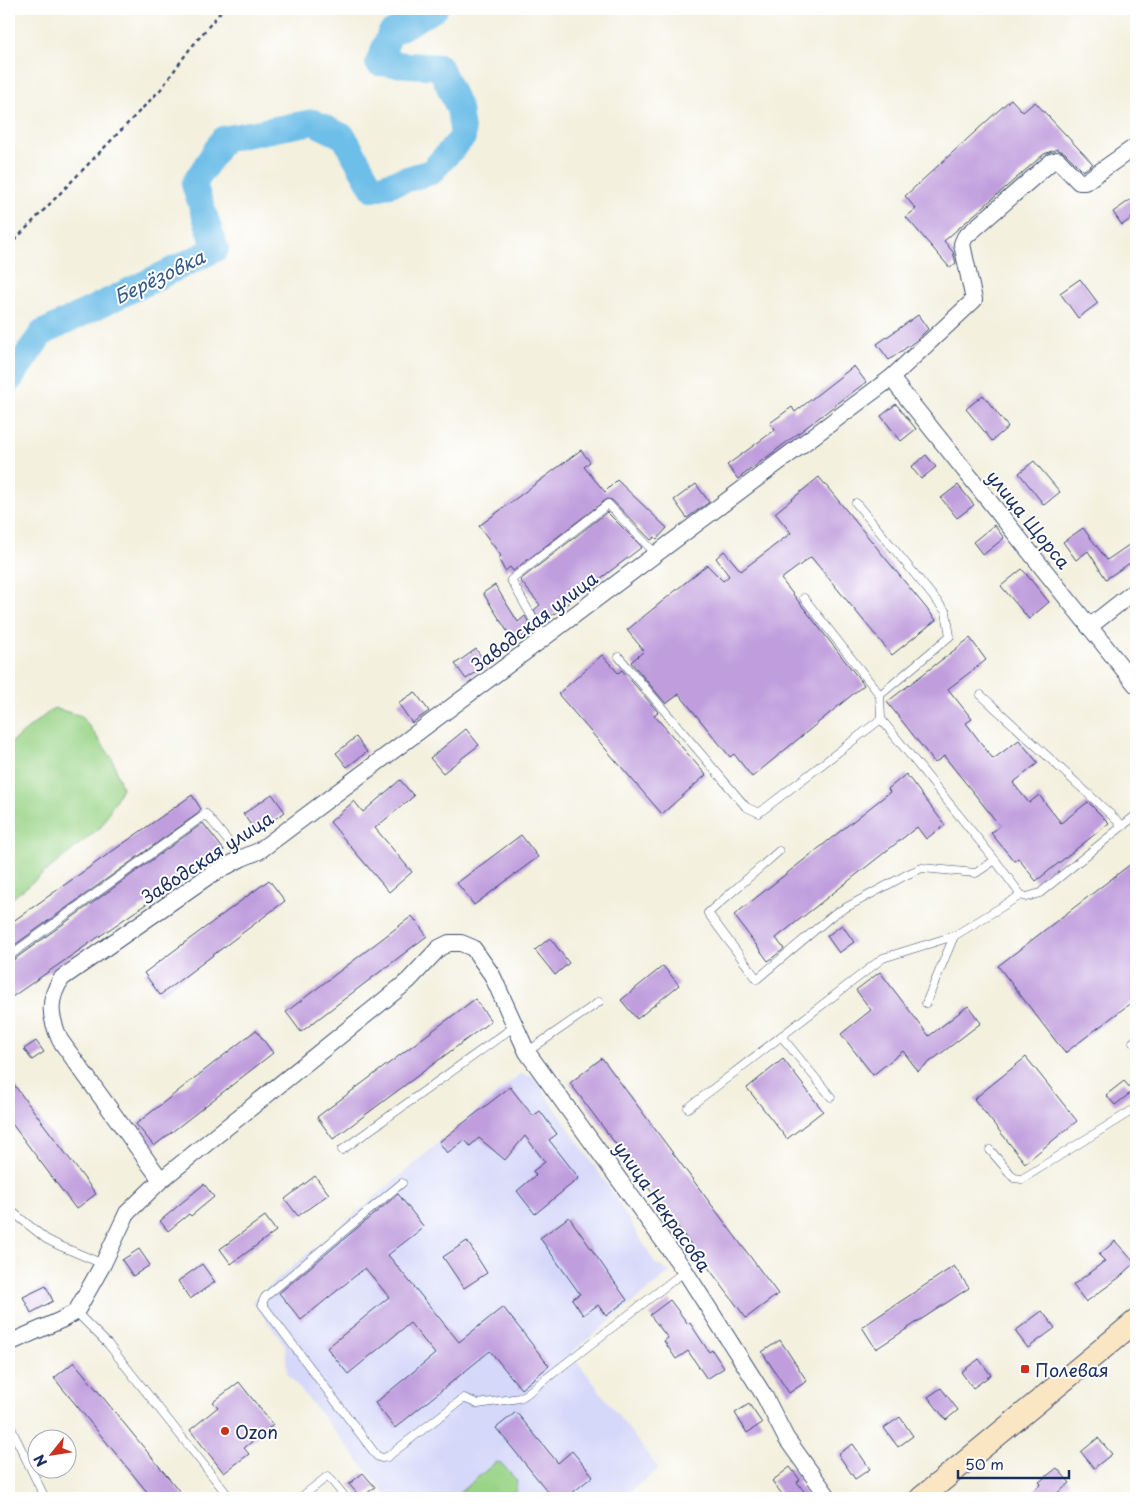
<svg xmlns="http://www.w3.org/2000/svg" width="1145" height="1507" font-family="'Playpen Sans',sans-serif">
	<rect width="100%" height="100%" fill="#fff"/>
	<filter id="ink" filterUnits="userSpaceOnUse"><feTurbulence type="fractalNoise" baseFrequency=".02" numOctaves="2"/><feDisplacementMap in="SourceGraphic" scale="10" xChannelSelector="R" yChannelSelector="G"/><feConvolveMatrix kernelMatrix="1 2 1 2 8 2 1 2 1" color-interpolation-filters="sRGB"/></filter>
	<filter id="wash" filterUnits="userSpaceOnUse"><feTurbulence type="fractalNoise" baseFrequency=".0096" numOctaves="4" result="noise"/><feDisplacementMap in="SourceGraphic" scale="20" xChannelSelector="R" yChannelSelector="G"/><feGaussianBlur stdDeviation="1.12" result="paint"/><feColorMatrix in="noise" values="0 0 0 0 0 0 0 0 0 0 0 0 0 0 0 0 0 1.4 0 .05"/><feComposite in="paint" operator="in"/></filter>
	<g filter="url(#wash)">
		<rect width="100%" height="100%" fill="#f3f0de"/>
		<path fill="#d6d8f9" d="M520,1074L534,1077L610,1189L656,1264L670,1272L571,1353L659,1469L621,1498H389L287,1373L285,1345L252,1301Z"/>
		<g fill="#9ad487" stroke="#5a8272">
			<path d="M54,708L82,716L112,758L122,788L101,827L9,901V744Z"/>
			<path d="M496,1462L501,1463L517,1481L515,1492L508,1498H453Z"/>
		</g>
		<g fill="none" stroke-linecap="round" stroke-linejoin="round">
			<path stroke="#6dbee8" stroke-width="26" d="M9,381L42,333L216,249L194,184L223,139L313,122L344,137L373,189L431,172L463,137L459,109L440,67L378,63L390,34L435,9"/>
		</g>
		<g id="blocks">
			<g fill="#c09edd">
				<path d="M1011,99L1023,112L1035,102L1093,164L1083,171L1065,153L1057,149L1044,154L944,241L953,252L956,263L950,268L906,217L916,209L905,196Z"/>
				<path d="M1136,196V215L1122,225L1113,212Z"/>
				<path d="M1080,279L1098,303L1078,318L1060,293Z"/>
				<path d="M918,315L928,329L917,340L889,360L877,344Z"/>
				<path d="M854,366L866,382L738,479L727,465L775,430L770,423L792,407L795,412Z"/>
				<path d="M983,395L1008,427L992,441L966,409Z"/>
				<path d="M896,404L916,429L901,441L881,416Z"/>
				<path d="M581,450L590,462L584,467L605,492L617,480L667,528L657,539L655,537L651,540L612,500L607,499L513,571L510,567L505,571L498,558L501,556L479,526Z"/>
				<path d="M926,455L936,467L921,479L911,467Z"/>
				<path d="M1034,461L1060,492L1044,505L1019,473Z"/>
				<path d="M819,477L936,620L892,655L811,557L781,579L864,685L752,777L734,754L730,757L679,694L666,704L631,662L644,651L627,630L707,565L723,581L729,576L716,558L724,551L741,571L791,533L775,513Z"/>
				<path d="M696,484L709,502L687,518L674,500Z"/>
				<path d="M958,485L974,505L957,518L941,498Z"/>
				<path d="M607,512L642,547L542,623L534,610L540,605L520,580Z"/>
				<path d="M994,525L1004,538L983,555L973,542Z"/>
				<path d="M1083,528L1107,560L1136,540V559L1106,579L1088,551L1076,560L1063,542Z"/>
				<path d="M1022,569L1049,602L1029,619L1001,586Z"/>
				<path d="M495,585L518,622L525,616L533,630L514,642L483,593Z"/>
				<path d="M970,638L986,660L948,689L972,719L966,723L993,759L1019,740L1038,763L1013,783L1029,803L1039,795L1061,823L1088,802L1109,823L1036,881L1018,858L1014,861L991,833L1000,826L944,756L935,763L887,702Z"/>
				<path d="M476,649L487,665L466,679L455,664Z"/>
				<path d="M602,655L618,673L622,670L658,712L654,715L706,775L662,814L558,694Z"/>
				<path d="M415,692L429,711L412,723L398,703Z"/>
				<path d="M466,729L479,745L443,773L430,758Z"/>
				<path d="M356,737L367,752L347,767L336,753Z"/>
				<path d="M906,774L945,825L926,839L917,827L776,938L784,949L768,961L734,915L890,792L888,789Z"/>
				<path d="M400,780L414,796L375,828L412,872L389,892L330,822L354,801L363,812Z"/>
				<path d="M272,794L285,812L256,832L243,814Z"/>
				<path d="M192,795L201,809L196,815L9,949V924Z"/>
				<path d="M203,823L224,850L9,999V962L12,961Z"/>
				<path d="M521,835L538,857L474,905L457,883Z"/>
				<path d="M1136,860V999L1065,1053L998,966Z"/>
				<path d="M269,880L285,901L160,995L144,973Z"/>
				<path d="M412,916L427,936L301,1032L286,1012Z"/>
				<path d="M842,925L854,942L839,953L827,936Z"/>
				<path d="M550,938L569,963L555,975L535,950Z"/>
				<path d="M663,966L679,985L637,1019L621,1000Z"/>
				<path d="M880,972L929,1036L968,1006L981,1023L918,1071L903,1051L873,1075L841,1034L871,1010L856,990Z"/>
				<path d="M475,999L491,1021L333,1139L317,1117Z"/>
				<path d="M256,1030L273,1053L154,1146L136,1124Z"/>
				<path d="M36,1041L44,1052L32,1060L24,1049Z"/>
				<path d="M1026,1057L1077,1121L1025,1163L974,1099Z"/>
				<path d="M602,1058L778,1294L746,1318L570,1083Z"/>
				<path d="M783,1059L823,1111L787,1139L747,1088Z"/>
				<path d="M9,1078L96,1194L76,1209L9,1120Z"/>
				<path d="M1124,1081L1133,1091L1115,1105L1106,1095Z"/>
				<path d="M510,1087L533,1116L540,1111L557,1134L549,1140L579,1178L535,1214L517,1191L536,1175L533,1171L545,1162L525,1136L505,1160L479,1138L470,1146L465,1140L447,1153L439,1142Z"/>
				<path d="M315,1176L329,1194L298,1216L285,1199Z"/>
				<path d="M204,1184L214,1197L191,1216L189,1214L168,1231L160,1221Z"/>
				<path d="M398,1194L424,1227L388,1255L459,1342L503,1307L549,1366L521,1389L490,1351L395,1428L375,1403L435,1354L410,1323L348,1374L327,1348L389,1297L365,1268L301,1320L279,1293Z"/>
				<path d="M265,1216L276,1231L231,1264L220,1249Z"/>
				<path d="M569,1217L627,1300L606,1316L598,1305L583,1315L572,1299L580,1294L540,1238Z"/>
				<path d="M467,1241L487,1273L464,1288L443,1257Z"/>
				<path d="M1115,1241L1135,1263L1120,1277L1086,1302L1073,1285L1105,1261L1099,1255Z"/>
				<path d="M139,1249L150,1265L133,1276L122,1260Z"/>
				<path d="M202,1264L215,1282L190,1299L178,1281Z"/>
				<path d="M954,1266L969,1288L876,1349L862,1327Z"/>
				<path d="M46,1286L53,1301L31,1313L23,1297Z"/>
				<path d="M670,1300L688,1324L690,1323L709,1352L712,1350L724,1368L707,1379L688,1351L676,1359L664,1341L668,1338L650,1315Z"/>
				<path d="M1042,1311L1055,1328L1028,1348L1015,1331Z"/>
				<path d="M780,1340L807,1381L789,1393L762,1352Z"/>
				<path d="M979,1359L991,1375L973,1388L961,1372Z"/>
				<path d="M74,1362L185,1498H152L54,1378Z"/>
				<path d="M239,1382L273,1425L244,1448L249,1454L224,1473L190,1430L218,1407L213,1402Z"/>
				<path d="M941,1388L958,1410L946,1420L928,1397Z"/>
				<path d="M749,1404L762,1423L747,1433L735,1413Z"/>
				<path d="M516,1412L558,1463L572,1451L593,1476L566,1498H553L496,1428Z"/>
				<path d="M900,1417L913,1436L898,1447L884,1428Z"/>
				<path d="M1098,1438L1112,1454L1094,1468L1081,1452Z"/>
				<path d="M853,1444L870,1469L855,1479L838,1454Z"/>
				<path d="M790,1467L800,1480L797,1482L809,1498H785L772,1481Z"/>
				<path d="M1057,1468L1070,1483L1051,1498H1025L1041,1484L1039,1482Z"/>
				<path d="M363,1473L375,1487L361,1498L349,1484Z"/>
			</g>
		</g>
	</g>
	<g filter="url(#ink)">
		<use href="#blocks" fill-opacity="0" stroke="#3b4c71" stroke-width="1"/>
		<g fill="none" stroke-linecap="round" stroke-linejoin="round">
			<defs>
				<g id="lane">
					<path d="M856,503L946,612L950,636L880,695L881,719"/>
					<path d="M804,598L880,695"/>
					<path d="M544,638L511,580L608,504L656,554"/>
					<path d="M619,657L746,807L759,813L881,719L995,860L1021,895"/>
					<path d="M981,695L1123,826"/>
					<path d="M779,851L708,913L757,979L834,914L908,874L922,868L976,873L995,860"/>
					<path d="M9,956L206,814L242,858"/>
					<path d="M926,1003L954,936"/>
					<path d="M781,1036L831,1097"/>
					<path d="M1133,1042L1136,1040"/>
					<path d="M527,1052L599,1002"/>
					<path d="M688,1108L883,958L954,936L1021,895L1027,897L1040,893L1136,815"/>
					<path d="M342,1150L515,1026"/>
					<path d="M990,1150L1014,1178L1022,1179L1136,1108"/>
					<path d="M402,1183L265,1297L262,1304L377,1456L382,1458L387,1457L464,1398L478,1404L520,1398L525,1395L685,1271"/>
					<path d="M9,1209L46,1239L58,1245L103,1264"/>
					<path d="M76,1312L108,1344L230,1498"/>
					<path d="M9,1424L45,1498"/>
					<path d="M300,1498L328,1476L346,1498"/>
				</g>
				<g id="street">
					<path d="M891,378L1136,685"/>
					<path d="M1089,627L1136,590"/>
					<path d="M161,1180L408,981L439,948L449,943H461L473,948L492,975L527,1052L685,1271L765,1397L786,1438L829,1498"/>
					<path d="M9,1343L61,1320L76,1312L103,1264L127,1213L161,1180L60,1040C50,1017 47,1000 62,978L210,875L242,858L259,851L891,378L974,300L962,244L965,237L1051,162L1058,160L1079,182H1085L1136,146"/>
				</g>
				<path id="secondary" d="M921,1498L1136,1321"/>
			</defs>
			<use href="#lane" stroke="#3b4c71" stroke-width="9"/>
			<use href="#street" stroke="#3b4c71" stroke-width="18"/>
			<use href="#secondary" stroke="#3b4c71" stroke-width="24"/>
			<path stroke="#3b4c71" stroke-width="2.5" stroke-dasharray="4 4" stroke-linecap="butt" d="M9,246L161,89L189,50L223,9"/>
			<use href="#lane" stroke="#fff" stroke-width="8"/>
			<use href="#street" stroke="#fff" stroke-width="16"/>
			<use href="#secondary" stroke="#fbe6c3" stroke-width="22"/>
		</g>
	</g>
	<g fill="#c8321e" stroke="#fff" stroke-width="2">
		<rect x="1020" y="1364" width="10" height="10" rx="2.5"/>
		<circle cx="225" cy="1431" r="5"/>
	</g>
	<g text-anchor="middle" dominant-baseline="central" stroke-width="4" stroke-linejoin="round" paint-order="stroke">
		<g font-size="18" fill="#1b2f5e" stroke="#fff">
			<text transform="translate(1029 519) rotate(51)">улица Щорса</text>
			<text transform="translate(534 621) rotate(-37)">Заводская улица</text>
			<text transform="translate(207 857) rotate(-33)">Заводская улица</text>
			<text transform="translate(663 1206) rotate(55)">улица Некрасова</text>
		</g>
		<g font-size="18" fill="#1b2f5e" stroke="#fff" text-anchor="start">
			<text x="1035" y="1369">Полевая</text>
			<text x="235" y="1431">Ozon</text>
		</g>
		<g font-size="19" font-style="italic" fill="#345a87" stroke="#fff">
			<text transform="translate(159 276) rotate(-26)">Берёзовка</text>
		</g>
	</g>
	<rect width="1145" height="1507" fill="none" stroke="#fff" stroke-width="30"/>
	<g transform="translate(52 1454) rotate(240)"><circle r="24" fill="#ffffff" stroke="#a4acbf"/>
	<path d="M0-4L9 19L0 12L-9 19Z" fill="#c8321e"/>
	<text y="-8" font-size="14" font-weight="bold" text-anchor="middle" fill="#1b2f5e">N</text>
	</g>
	<path d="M958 1470v8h111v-8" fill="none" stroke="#1b2f5e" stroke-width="2.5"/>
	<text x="965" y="1470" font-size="15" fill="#1b2f5e" stroke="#ffffff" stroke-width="4" paint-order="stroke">50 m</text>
</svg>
